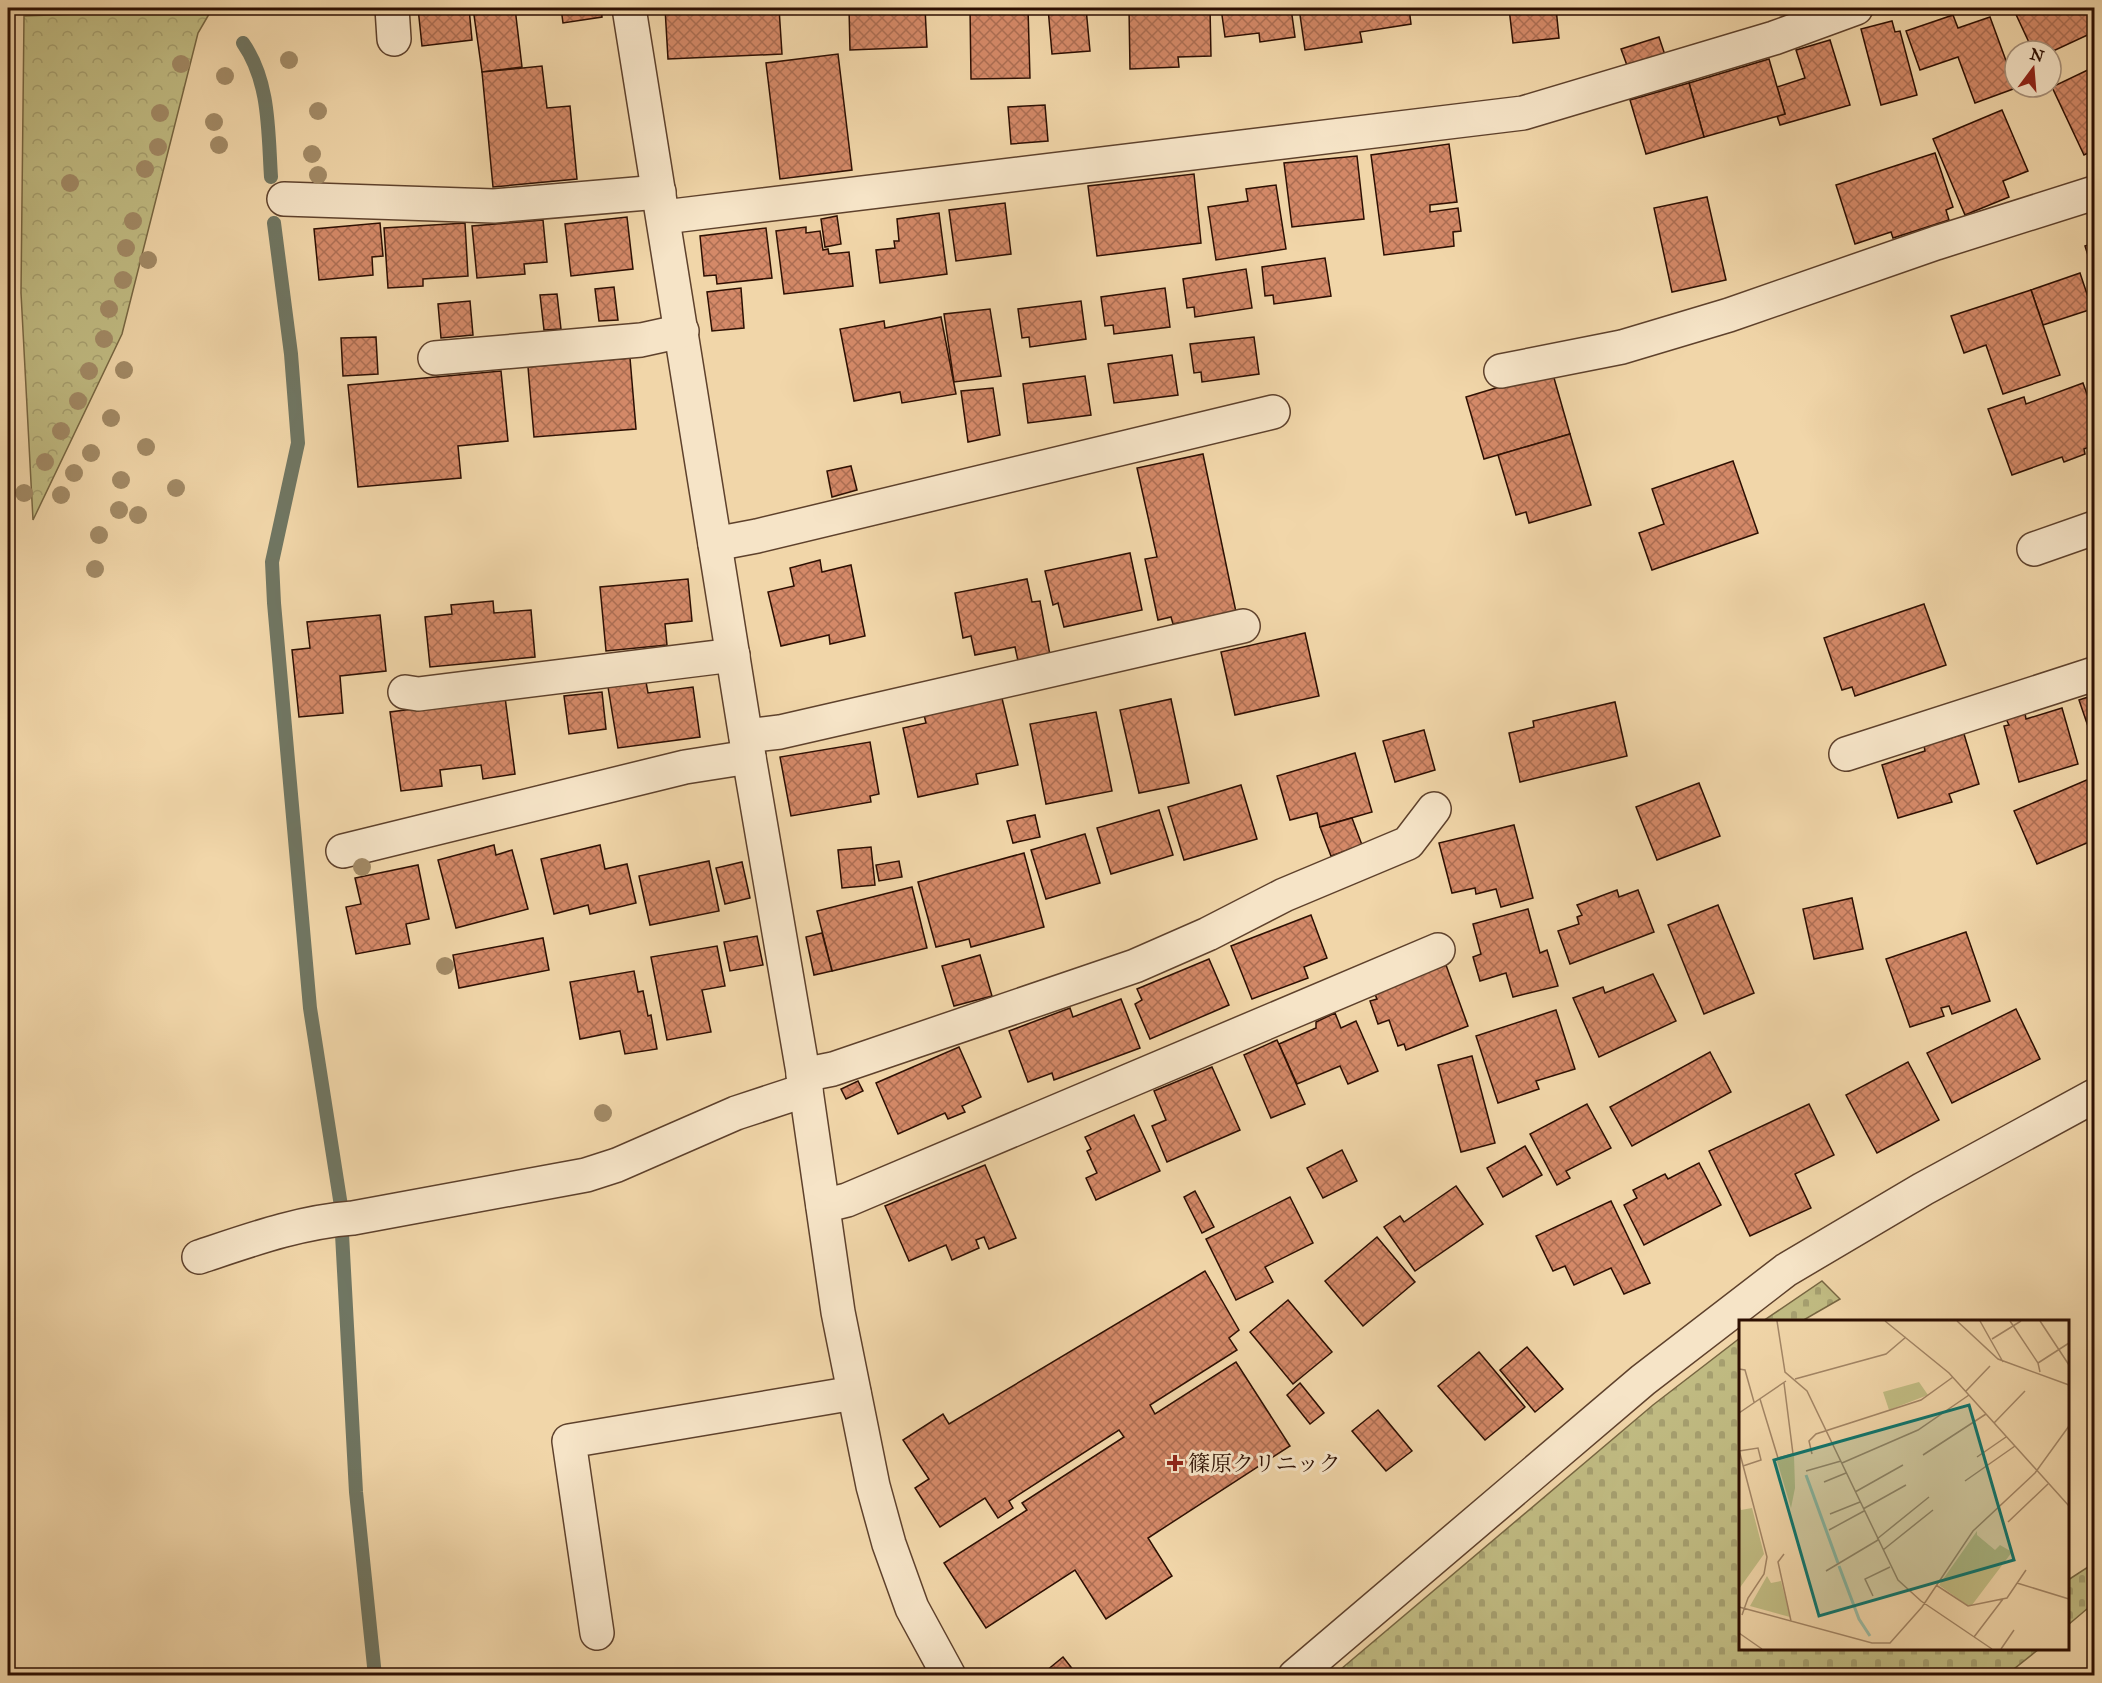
<svg xmlns="http://www.w3.org/2000/svg" width="2102" height="1683" font-family="'IM FELL Great Primer','Noto Serif JP',serif">
	<defs>
		<pattern id="forest-crowns" width="20" height="18" patternUnits="userSpaceOnUse" patternTransform="scale(1.5)"><rect width="20" height="18" fill="#c1bc83"/><path d="M2 6a3 3 0 1 1 6 0M12 15a3 3 0 1 1 6 0" fill="none" stroke="#a6a070"/></pattern>
		<pattern id="cemetery-stones" width="16" height="16" patternUnits="userSpaceOnUse" patternTransform="scale(1.5)"><rect width="16" height="16" fill="#c1bc83"/><path d="M2 7V4a2 2 0 0 1 4 0v3zM10 15v-3a2 2 0 0 1 4 0v3z" fill="#a6a070"/></pattern>
		<pattern id="building-cross-hatch" width="8" height="8" patternUnits="userSpaceOnUse" patternTransform="scale(1.5)"><rect width="8" height="8" fill="#d48968"/><path d="M0 0l8 8M0 8l8-8" fill="none" stroke="#ac6e53"/></pattern>
	</defs>
	<rect width="100%" height="100%" fill="#f1d6a9"/>
	<filter id="stains"><feTurbulence type="fractalNoise" baseFrequency=".00333" numOctaves="4"/><feColorMatrix values="0 0 0 0 .2 0 0 0 0 .09 0 0 0 0 .02 0 0 0 .5 -.17"/></filter>
	<radialGradient id="worn" r=".72"><stop offset=".6" stop-color="#630" stop-opacity="0"/><stop offset="1" stop-color="#630" stop-opacity=".3"/></radialGradient>
	<path fill="url(#forest-crowns)" stroke="#776642" stroke-width="1.5" d="M212,9L198,33L122,334L33,520L21,293L24,16Z"/>
	<g fill="url(#cemetery-stones)" stroke="#776642" stroke-width="1.5">
		<path d="M1822,1281L1840,1299L1802,1321H1763Z"/>
		<path d="M1740,1338V1648L2039,1649L2005,1676L1334,1675L1653,1405Z"/>
		<path d="M2088,1567L2094,1574V1603L2068,1625V1580Z"/>
	</g>
	<g fill="none" stroke-linecap="round" stroke-linejoin="round">
		<g stroke="#707662" stroke-width="14">
			<path d="M243,43C270,82 268,131 271,177"/>
			<path d="M274,223L291,354L298,443L272,562L274,603L310,1008L341,1206"/>
			<path d="M342,1234L356,1492L375,1676"/>
		</g>
	</g>
	<g fill="url(#building-cross-hatch)" stroke="#2d0f02" stroke-width="1.5">
		<path d="M418,8H469L472,40L422,46Z"/>
		<path d="M473,8H515L522,67L482,72Z"/>
		<path d="M561,8H601L602,17L563,23Z"/>
		<path d="M665,8H779L782,54L668,59Z"/>
		<path d="M849,8H925L927,47L850,50Z"/>
		<path d="M970,8H1028L1030,78L971,79Z"/>
		<path d="M1048,8H1086L1090,51L1052,54Z"/>
		<path d="M1129,8H1210L1211,56L1178,57L1179,67L1130,69Z"/>
		<path d="M1221,8H1291L1295,37L1260,42L1259,33L1225,37Z"/>
		<path d="M1299,8H1409L1411,24L1360,32L1362,42L1305,50Z"/>
		<path d="M1509,8H1556L1559,38L1513,43Z"/>
		<path d="M1642,8H1679L1644,14Z"/>
		<path d="M2013,8H2089L2094,20V32L2051,52L2033,51Z"/>
		<path d="M1953,15L1958,28L1990,17L2016,88L1975,103L1958,57L1920,70L1906,31Z"/>
		<path d="M1892,21L1895,32L1900,31L1917,95L1881,105L1861,29Z"/>
		<path d="M1659,37L1665,55L1628,68L1621,49Z"/>
		<path d="M1830,40L1850,105L1780,125L1777,116L1785,114L1777,87L1805,78L1796,50Z"/>
		<path d="M838,54L852,170L780,179L766,63Z"/>
		<path d="M1769,59L1785,114L1704,137L1689,83Z"/>
		<path d="M542,66L547,108L570,106L577,179L493,187L482,72Z"/>
		<path d="M2094,67V150L2084,155L2052,87Z"/>
		<path d="M1689,83L1704,137L1646,154L1630,100Z"/>
		<path d="M1045,105L1048,141L1011,144L1008,107Z"/>
		<path d="M2002,110L2028,171L2003,181L2009,197L1965,215L1933,139Z"/>
		<path d="M1449,144L1457,202L1430,205V212L1458,208L1461,231L1453,232L1454,246L1384,255L1371,155Z"/>
		<path d="M1935,153L1953,207L1946,210L1949,220L1893,238L1891,232L1855,244L1836,185Z"/>
		<path d="M1357,156L1364,219L1292,227L1284,163Z"/>
		<path d="M1194,174L1201,243L1097,256L1088,186Z"/>
		<path d="M1276,185L1286,249L1216,260L1208,207L1248,201L1246,189Z"/>
		<path d="M1707,197L1726,280L1672,292L1654,208Z"/>
		<path d="M1005,203L1011,254L956,261L949,210Z"/>
		<path d="M939,213L947,274L880,283L876,250L895,248L894,241H899L897,219Z"/>
		<path d="M837,216L841,244L825,247L821,219Z"/>
		<path d="M627,217L633,269L571,276L565,224Z"/>
		<path d="M543,220L547,262L524,264L525,274L477,278L472,226Z"/>
		<path d="M380,223L383,256L372,257L373,275L319,280L314,229Z"/>
		<path d="M465,223L468,276L423,279V286L388,288L384,228Z"/>
		<path d="M806,227V233L820,231L823,250L828,249L829,254L849,252L853,286L784,294L776,231Z"/>
		<path d="M766,228L772,278L717,284L716,275L704,276L700,236Z"/>
		<path d="M2094,243V274L2085,246Z"/>
		<path d="M1325,258L1331,296L1274,304L1273,295L1265,296L1262,267Z"/>
		<path d="M1246,269L1252,308L1195,317L1194,307L1187,308L1183,279Z"/>
		<path d="M2080,273L2092,309L2043,325L2031,290Z"/>
		<path d="M614,287L618,320L599,321L595,289Z"/>
		<path d="M741,288L744,328L712,331L707,292Z"/>
		<path d="M1165,288L1170,327L1114,334L1113,325L1105,326L1101,297Z"/>
		<path d="M2031,290L2060,375L2003,394L1986,345L1964,353L1951,316Z"/>
		<path d="M557,294L561,329L544,330L540,295Z"/>
		<path d="M470,301L473,335L441,338L438,304Z"/>
		<path d="M1081,301L1086,339L1030,347L1029,337L1022,338L1018,309Z"/>
		<path d="M990,309L1001,376L954,382L944,314Z"/>
		<path d="M941,317L956,394L902,403L900,392L854,401L840,329L884,321L885,328Z"/>
		<path d="M376,337L378,374L343,376L341,338Z"/>
		<path d="M1254,337L1259,374L1202,382L1201,372L1194,373L1190,344Z"/>
		<path d="M1172,355L1178,395L1114,403L1108,364Z"/>
		<path d="M630,358L636,429L534,437L528,367Z"/>
		<path d="M501,371L508,441L458,446L461,478L358,487L348,385Z"/>
		<path d="M1552,371L1570,434L1484,459L1466,397Z"/>
		<path d="M1085,376L1091,415L1028,423L1023,384Z"/>
		<path d="M2083,383L2094,414V445L2084,449L2085,454L2064,462L2062,457L2012,475L1988,409L2024,397L2026,404Z"/>
		<path d="M993,388L1000,435L968,442L961,391Z"/>
		<path d="M1570,434L1591,505L1529,523L1526,512L1516,515L1498,455Z"/>
		<path d="M1203,454L1236,612L1173,624L1171,617L1158,620L1145,559L1157,557L1137,468Z"/>
		<path d="M1733,461L1758,533L1652,570L1639,533L1664,524L1652,489Z"/>
		<path d="M851,466L857,490L832,497L827,471Z"/>
		<path d="M1130,553L1142,610L1064,627L1058,603L1053,605L1045,571Z"/>
		<path d="M820,560L822,572L851,565L865,636L830,644L829,635L781,646L768,592L794,586L790,568Z"/>
		<path d="M688,579L692,621L665,624L667,645L606,651L600,587Z"/>
		<path d="M1027,579L1032,602L1040,601L1050,655L1018,661L1015,647L975,655L971,636L963,638L955,593Z"/>
		<path d="M493,601L494,613L531,610L535,657L430,667L425,617L452,614L451,605Z"/>
		<path d="M1924,604L1946,665L1855,696L1852,687L1842,690L1824,638Z"/>
		<path d="M380,615L386,671L340,676L343,713L299,717L292,650L310,648L307,622Z"/>
		<path d="M1305,633L1319,696L1235,715L1221,652Z"/>
		<path d="M646,682L648,693L693,687L700,737L618,748L608,687Z"/>
		<path d="M1000,690L1018,765L976,774L978,784L918,797L903,728L926,723L922,707Z"/>
		<path d="M602,692L606,729L569,734L564,696Z"/>
		<path d="M2094,695V744L2079,700Z"/>
		<path d="M505,697L515,774L483,779L481,765L440,770L442,786L401,791L390,712Z"/>
		<path d="M1171,699L1189,783L1139,793L1120,710Z"/>
		<path d="M1615,702L1627,756L1520,782L1509,733L1534,727L1533,721Z"/>
		<path d="M2062,708L2078,764L2019,782L2004,726L2009,725L2006,719L2025,713L2026,719Z"/>
		<path d="M1096,712L1112,791L1046,804L1030,724Z"/>
		<path d="M1424,730L1435,770L1395,782L1383,741Z"/>
		<path d="M1964,734L1979,784L1949,794L1952,802L1898,818L1882,765L1925,751L1924,746Z"/>
		<path d="M870,742L879,794L870,796L871,802L791,816L780,757Z"/>
		<path d="M1355,753L1372,812L1320,827L1317,813L1290,820L1277,776Z"/>
		<path d="M2089,779L2094,791V840L2037,864L2014,811Z"/>
		<path d="M1699,783L1720,836L1657,860L1636,807Z"/>
		<path d="M1241,785L1257,839L1184,860L1168,807Z"/>
		<path d="M1159,810L1173,855L1111,874L1097,828Z"/>
		<path d="M1035,815L1040,837L1013,843L1007,821Z"/>
		<path d="M1352,818L1362,845L1331,856L1320,827Z"/>
		<path d="M1514,825L1533,898L1501,907L1496,889L1476,894L1475,888L1452,893L1439,843Z"/>
		<path d="M1085,834L1100,883L1046,899L1031,850Z"/>
		<path d="M494,845L496,855L512,850L528,909L456,928L438,860Z"/>
		<path d="M600,845L605,869L627,864L636,903L590,914L588,905L554,914L541,859Z"/>
		<path d="M871,847L875,885L842,888L838,850Z"/>
		<path d="M1024,853L1044,927L971,947L969,939L936,947L918,882Z"/>
		<path d="M709,861L719,911L650,925L639,876Z"/>
		<path d="M899,861L902,877L879,881L876,865Z"/>
		<path d="M742,862L750,898L725,904L716,868Z"/>
		<path d="M418,865L429,919L406,924L410,944L356,954L346,907L361,904L355,878Z"/>
		<path d="M912,887L927,948L832,971L817,911Z"/>
		<path d="M1617,890L1619,897L1638,890L1654,932L1570,964L1558,931L1579,924L1577,917L1582,915L1577,905Z"/>
		<path d="M1852,898L1863,949L1814,959L1803,909Z"/>
		<path d="M1718,905L1754,993L1704,1014L1668,925Z"/>
		<path d="M1528,909L1540,953L1547,950L1558,986L1513,997L1506,973L1480,981L1473,957L1481,954L1473,924Z"/>
		<path d="M1311,915L1327,958L1304,967L1308,978L1252,999L1231,946Z"/>
		<path d="M1966,932L1990,1001L1952,1014L1949,1006L1941,1008L1944,1016L1910,1027L1886,959Z"/>
		<path d="M822,933L832,971L814,975L806,937Z"/>
		<path d="M757,936L763,965L730,971L724,942Z"/>
		<path d="M543,938L549,970L459,988L453,955Z"/>
		<path d="M717,946L725,986L702,990L711,1032L667,1040L651,957Z"/>
		<path d="M980,955L992,996L954,1006L942,966Z"/>
		<path d="M1209,959L1229,1005L1150,1039L1135,1004L1142,1000L1137,989Z"/>
		<path d="M1446,965L1468,1026L1406,1050L1404,1044L1398,1046L1389,1020L1378,1024L1370,1001L1377,999L1374,992Z"/>
		<path d="M634,971L638,992L643,991L648,1016L651,1015L657,1049L625,1054L620,1031L580,1039L570,982Z"/>
		<path d="M1653,974L1676,1021L1599,1057L1573,998L1603,987L1605,993Z"/>
		<path d="M1121,999L1140,1048L1054,1080L1052,1073L1028,1082L1009,1031L1070,1008L1073,1017Z"/>
		<path d="M2016,1009L2040,1059L1952,1103L1927,1053Z"/>
		<path d="M1556,1010L1575,1069L1536,1081L1539,1089L1498,1103L1476,1036Z"/>
		<path d="M1335,1013L1341,1028L1356,1021L1378,1071L1348,1084L1340,1066L1297,1084L1279,1044L1316,1028V1022Z"/>
		<path d="M1277,1040L1305,1104L1271,1118L1244,1055Z"/>
		<path d="M959,1047L981,1097L962,1106L965,1112L948,1119L945,1113L898,1134L876,1083Z"/>
		<path d="M1710,1052L1731,1092L1632,1146L1610,1107Z"/>
		<path d="M1472,1056L1495,1143L1461,1152L1438,1065Z"/>
		<path d="M1908,1062L1939,1120L1877,1153L1846,1095Z"/>
		<path d="M1212,1067L1240,1130L1167,1162L1152,1126L1166,1120L1154,1091Z"/>
		<path d="M858,1081L863,1091L846,1099L841,1089Z"/>
		<path d="M1587,1104L1611,1148L1566,1171L1570,1178L1557,1185L1530,1134Z"/>
		<path d="M1809,1104L1834,1155L1795,1174L1811,1208L1750,1236L1709,1151Z"/>
		<path d="M1134,1115L1160,1171L1096,1200L1086,1178L1097,1173L1087,1151L1091,1149L1085,1137Z"/>
		<path d="M1525,1146L1542,1175L1503,1197L1487,1168Z"/>
		<path d="M1342,1150L1357,1181L1323,1198L1307,1168Z"/>
		<path d="M1699,1163L1721,1205L1644,1245L1624,1205L1637,1198L1633,1190L1665,1174L1668,1179Z"/>
		<path d="M985,1165L1016,1238L989,1249L984,1237L976,1240L979,1248L952,1260L946,1245L909,1261L885,1206Z"/>
		<path d="M1456,1186L1483,1224L1415,1271L1384,1227L1400,1216L1404,1222Z"/>
		<path d="M1195,1191L1214,1227L1202,1233L1184,1197Z"/>
		<path d="M1290,1197L1313,1243L1265,1267L1273,1282L1236,1300L1206,1239Z"/>
		<path d="M1611,1201L1650,1283L1624,1294L1611,1268L1574,1285L1565,1266L1553,1271L1536,1236Z"/>
		<path d="M1377,1237L1415,1282L1363,1326L1325,1281Z"/>
		<path d="M1205,1271L1239,1330L1229,1338L1237,1350L1150,1405L1155,1414L1236,1362L1290,1446L1148,1538L1172,1576L1106,1619L1075,1570L986,1628L944,1563L1027,1510L1022,1503L1124,1437L1119,1430L1009,1501L1013,1508L998,1518L985,1498L940,1527L915,1488L929,1479L903,1440L943,1414L949,1424Z"/>
		<path d="M1288,1300L1332,1352L1293,1384L1250,1332Z"/>
		<path d="M1527,1347L1563,1389L1535,1412L1500,1370Z"/>
		<path d="M1479,1352L1525,1407L1485,1440L1438,1386Z"/>
		<path d="M1300,1383L1324,1413L1310,1424L1287,1395Z"/>
		<path d="M1378,1410L1412,1451L1386,1471L1352,1431Z"/>
		<path d="M1063,1657L1078,1676H1040Z"/>
	</g>
	<g fill="none" stroke-linecap="round" stroke-linejoin="round">
		<defs>
			<g id="minor">
				<path d="M392,8L394,39"/>
				<path d="M629,8L749,757L806,1090L838,1312L873,1486L889,1544L912,1608L949,1676"/>
				<path d="M284,199L494,206L659,192"/>
				<path d="M664,217L1523,113L1774,38L1856,8"/>
				<path d="M435,358L641,340L682,331"/>
				<path d="M1501,371L1622,347L1729,315L1936,243L2094,193"/>
				<path d="M715,544L757,536L1273,412"/>
				<path d="M2034,549L2094,528"/>
				<path d="M405,692L418,694L733,655"/>
				<path d="M746,736L780,732L1243,626"/>
				<path d="M1846,754L2094,674"/>
				<path d="M343,851L685,767L749,757"/>
				<path d="M803,1075L833,1069L1135,966L1208,934L1284,895L1408,843L1434,809"/>
				<path d="M823,1206L847,1200L1438,950"/>
				<path d="M199,1257C250,1240 299,1222 353,1218L586,1175L617,1165L736,1113L806,1090"/>
				<path d="M597,1633L569,1441L854,1393"/>
				<path d="M1295,1676L1643,1380L1786,1270L1923,1189L2094,1096"/>
			</g>
		</defs>
		<use href="#minor" stroke="#5e412c" stroke-width="36"/>
		<use href="#minor" stroke="#f6e4c7" stroke-width="33"/>
	</g>
	<g fill="#a28a66">
		<circle cx="289" cy="60" r="9"/>
		<circle cx="181" cy="64" r="9"/>
		<circle cx="225" cy="76" r="9"/>
		<circle cx="318" cy="111" r="9"/>
		<circle cx="160" cy="113" r="9"/>
		<circle cx="214" cy="122" r="9"/>
		<circle cx="219" cy="145" r="9"/>
		<circle cx="158" cy="147" r="9"/>
		<circle cx="312" cy="154" r="9"/>
		<circle cx="145" cy="169" r="9"/>
		<circle cx="318" cy="175" r="9"/>
		<circle cx="70" cy="183" r="9"/>
		<circle cx="133" cy="221" r="9"/>
		<circle cx="126" cy="248" r="9"/>
		<circle cx="148" cy="260" r="9"/>
		<circle cx="123" cy="280" r="9"/>
		<circle cx="109" cy="309" r="9"/>
		<circle cx="104" cy="339" r="9"/>
		<circle cx="124" cy="370" r="9"/>
		<circle cx="89" cy="371" r="9"/>
		<circle cx="78" cy="401" r="9"/>
		<circle cx="111" cy="418" r="9"/>
		<circle cx="61" cy="431" r="9"/>
		<circle cx="146" cy="447" r="9"/>
		<circle cx="91" cy="453" r="9"/>
		<circle cx="45" cy="462" r="9"/>
		<circle cx="74" cy="473" r="9"/>
		<circle cx="121" cy="480" r="9"/>
		<circle cx="176" cy="488" r="9"/>
		<circle cx="24" cy="493" r="9"/>
		<circle cx="61" cy="495" r="9"/>
		<circle cx="119" cy="510" r="9"/>
		<circle cx="138" cy="515" r="9"/>
		<circle cx="99" cy="535" r="9"/>
		<circle cx="95" cy="569" r="9"/>
		<circle cx="362" cy="867" r="9"/>
		<circle cx="445" cy="966" r="9"/>
		<circle cx="603" cy="1113" r="9"/>
	</g>
	<path fill="#8f2418" stroke="#f6e4c7" stroke-width="2" d="M1172 1454h6v6h6v6h-6v6h-6v-6h-6v-6h6z"/>
	<g text-anchor="middle" dominant-baseline="central" stroke-width="6" stroke-linejoin="round" paint-order="stroke">
		<g font-size="22" fill="#2d0f02" stroke="#f6e4c7" text-anchor="start">
			<text x="1188" y="1463">篠原クリニック</text>
		</g>
	</g>
	<g transform="translate(1739 1320)">
		<rect width="330" height="330" fill="#f1d6a9"/>
		<path d="M0,184L2,190L13,188L25,234L0,269ZM28,256L32,263L42,261L51,297L11,286Z" fill="#c1bc83"/>
		<path d="M55,136L56,168L52,188L38,141Z" fill="#c1bc83"/>
		<path d="M180,62L189,75L150,90L144,72ZM238,211V215L256,230L261,225L273,232L233,285H228L200,265Z" fill="#c1bc83"/>
		<path fill="none" stroke="#9cbaa2" stroke-width="3" d="M67,155L99,243M100,246L120,299L131,316"/>
		<path fill="none" stroke="#a38666" stroke-width="1.5" d="M38,1L46,52L68,71L159,260L182,281L253,329M146,1L210,53L330,186M218,1L259,39L330,65M241,1L264,42M271,1L299,43L301,52M301,1L330,45M253,19L282,1M299,43L330,23M0,49L6,50L15,82M56,59L147,34L167,17M227,71L251,46M21,79L39,138L54,134L45,63M0,93L47,61M255,103L286,71M0,130L28,237L25,254L9,278L3,295M0,131L19,128L22,140L4,146M73,134L70,121L77,114L182,80L214,57M184,135L247,94M238,137L267,117M103,143L179,110L230,75M67,151L102,141M226,161L276,126M85,162L107,153M116,172L164,145M124,189L167,165M91,194L121,182M269,202L309,164M90,210L125,191M138,219L190,177M144,230L194,190M45,234L39,242L52,301M87,251L139,220M278,263L330,279M197,265L229,286L268,278L287,250M134,276L126,259L151,247M0,287L133,323H151L183,287L234,211L296,153L330,106M0,313L23,329M235,317L264,279M262,329L275,310"/>
		<path fill="#0f766e" fill-opacity="0.15" stroke="#0f766e" stroke-width="3" d="M230,85L275,240L80,296L35,140Z"/>
		<rect width="330" height="330" fill="none" stroke="#2d0f02" stroke-width="3"/>
	</g>
	<rect width="2102" height="1683" fill="none" stroke="#f1d6a9" stroke-width="30"/>
	<rect x="9" y="9" width="2084" height="1665" fill="none" stroke="#2d0f02" stroke-width="3"/>
	<rect x="15" y="15" width="2072" height="1653" fill="none" stroke="#2d0f02" stroke-width="1.5"/>
	<g transform="translate(2033 69) rotate(16)"><circle r="28" fill="#f6e4c7" stroke="#a68f78" stroke-width="1.5"/>
	<path d="M0-4.5L10 22L0 15L-10 22Z" fill="#8f2418"/>
	<text y="-9" font-size="16" font-weight="bold" text-anchor="middle" fill="#2d0f02">N</text>
	</g>
	<rect width="100%" height="100%" filter="url(#stains)"/>
	<rect width="100%" height="100%" fill="url(#worn)"/>
</svg>
